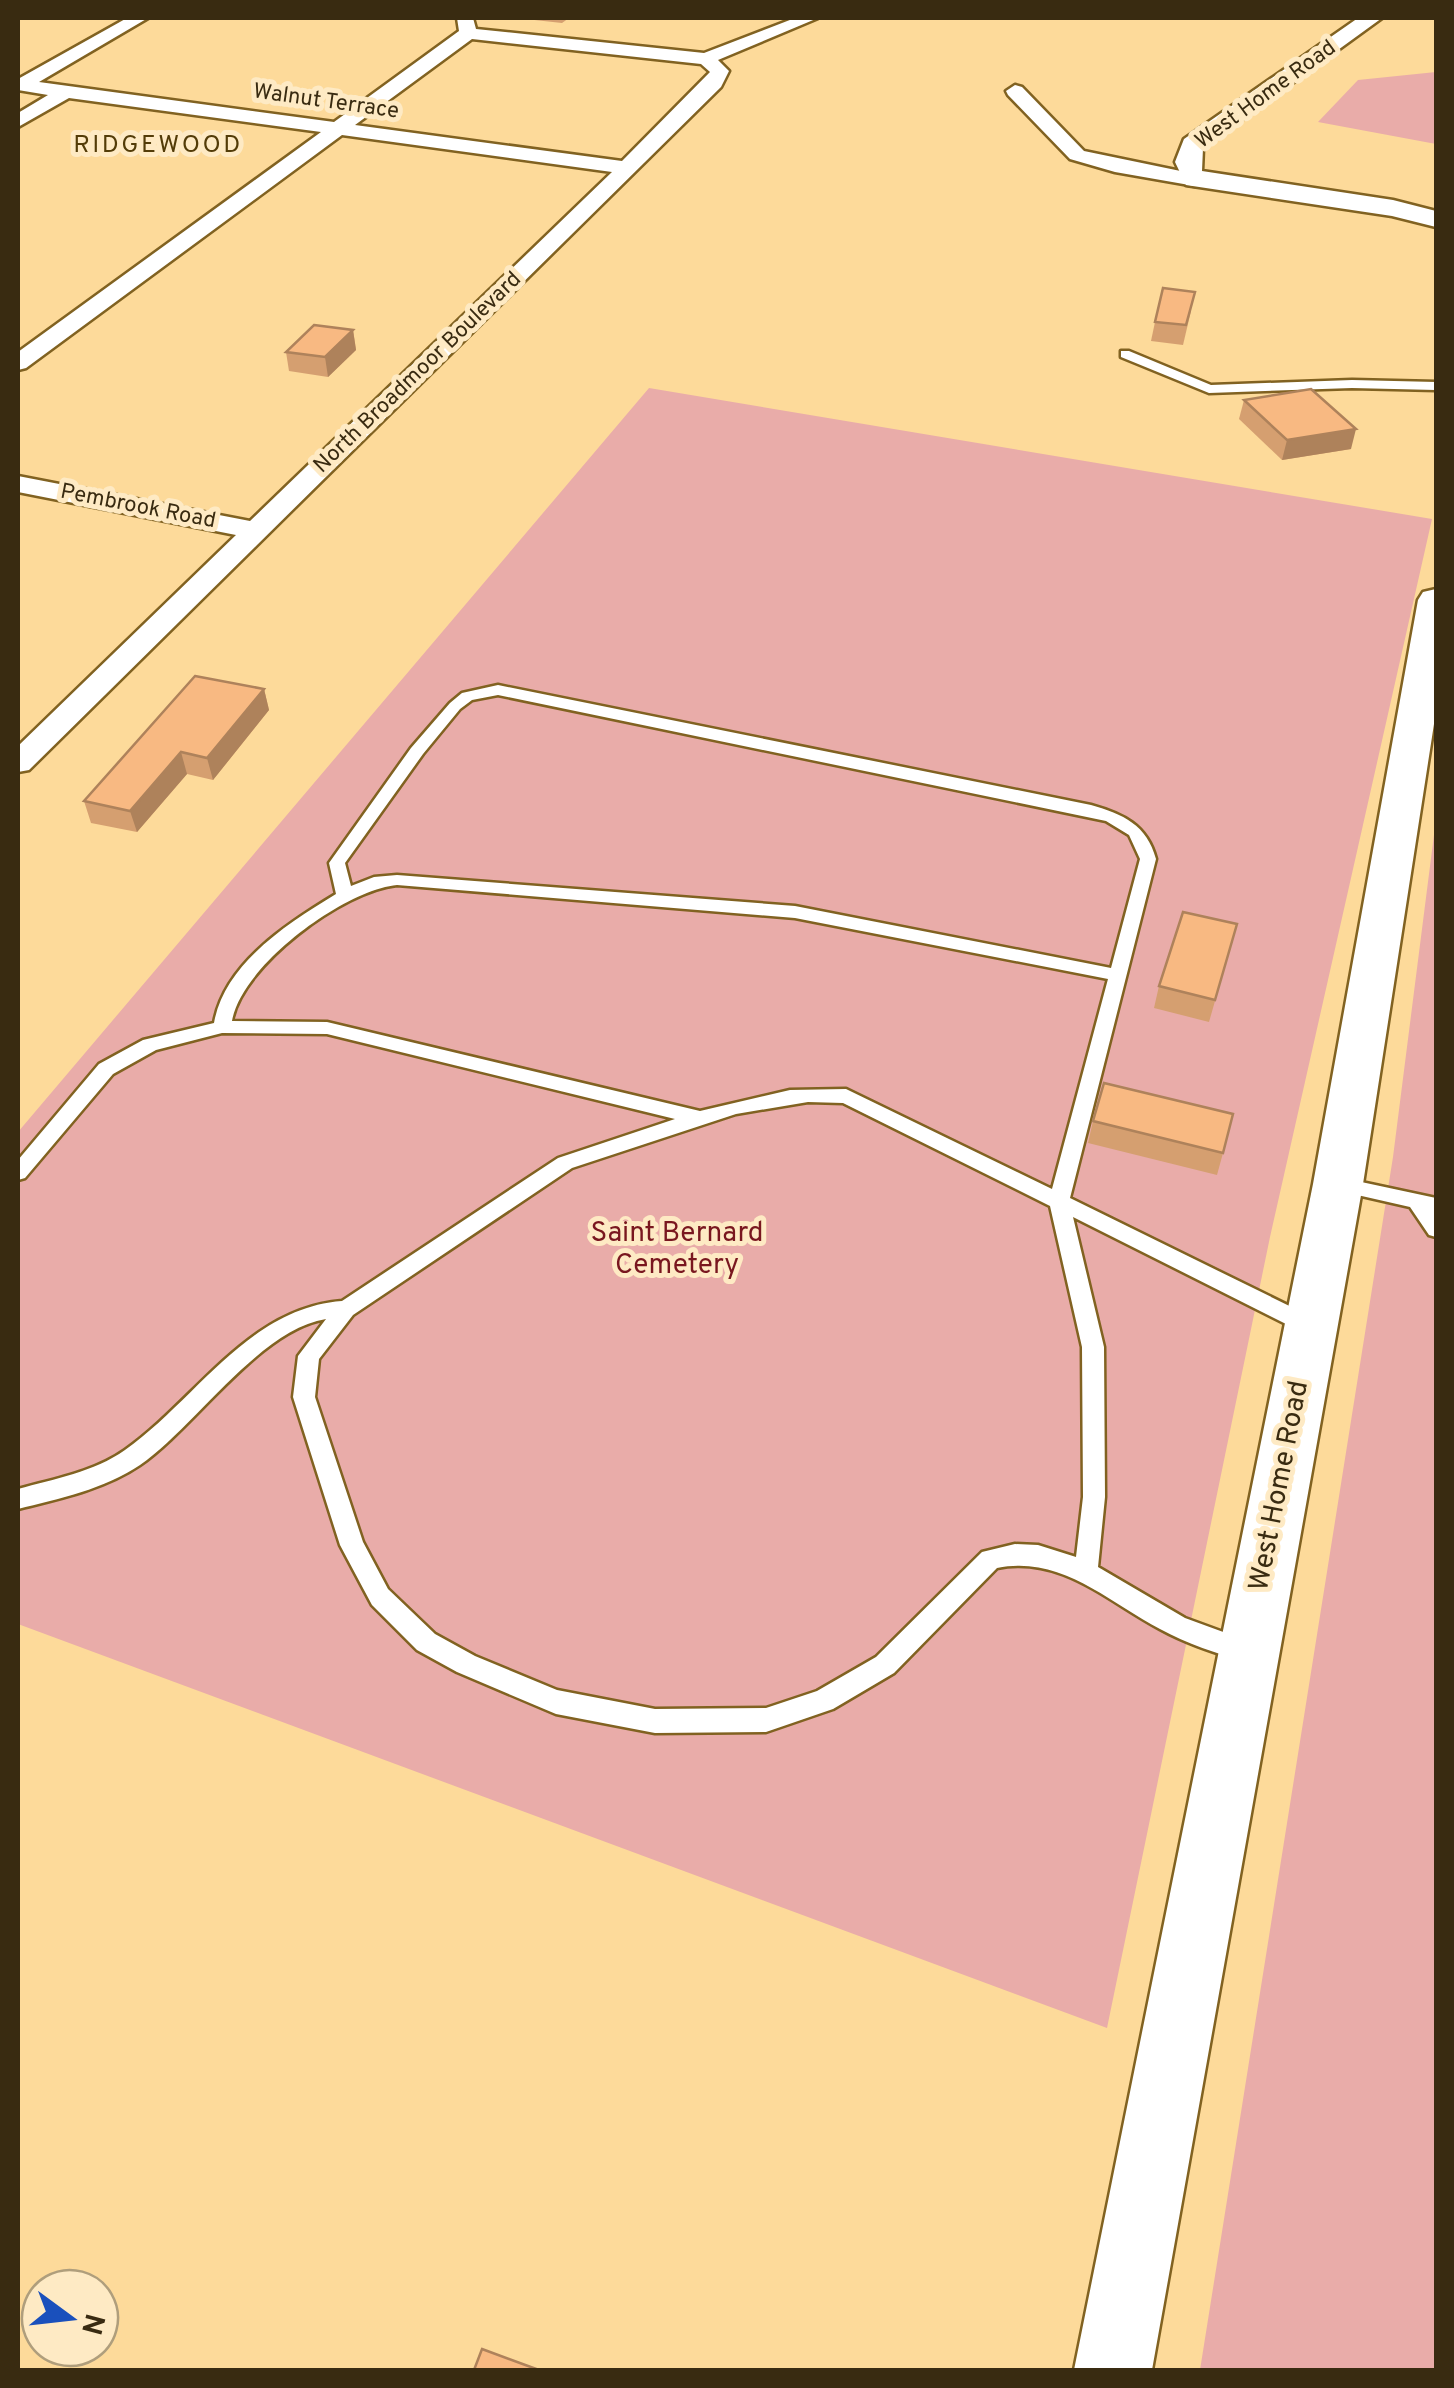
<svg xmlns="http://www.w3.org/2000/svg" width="1454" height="2388" font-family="Overpass,sans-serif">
	<rect width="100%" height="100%" fill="#fdda9a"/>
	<g fill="#e9aca9">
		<path d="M1436,72V144L1318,122L1358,80Z"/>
		<path d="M649,388L1432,519L1270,1237L1107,2028L18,1624V1132Z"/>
		<path d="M1436,819V2370H1200L1393,1157Z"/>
	</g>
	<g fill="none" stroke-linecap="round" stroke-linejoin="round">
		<defs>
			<g id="service">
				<path d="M1121,351H1129L1211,385L1352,380L1436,382V390L1352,388L1209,393L1121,357Z"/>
				<path d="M498,685L1091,805C1123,814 1147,825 1156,859L1070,1198L1318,1320L1321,1326L1318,1332L1310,1335L1302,1332L1073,1217L1104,1347L1105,1497L1098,1567L1185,1618L1256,1644L1259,1652L1256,1660L1247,1663C1217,1653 1187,1644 1160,1629C1107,1601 1061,1555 997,1568L894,1673L833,1709L766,1732L655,1733L556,1714L457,1672L417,1650L372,1605L340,1545L293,1397L298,1356L326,1319C260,1329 195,1427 140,1465C105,1489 58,1499 18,1509V1489C54,1479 94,1472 125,1450C196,1400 248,1308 342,1301L558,1158L675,1119L327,1034L222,1033L156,1050L113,1074L25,1178L18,1180V1160L99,1064L143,1040L214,1023C224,964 288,923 336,894L329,863L411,748L450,703L462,693ZM498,695L1106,821L1129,835L1140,859L1111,968L795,906L397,875L374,877L351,886L345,863L423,754L460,709L472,700ZM397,885L795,918L1108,979L1052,1189L846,1089L790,1090L700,1111L327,1022L232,1021C241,966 344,890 397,885ZM808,1102L843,1103L1050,1206L1082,1347L1083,1497L1076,1557L1038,1545L1015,1544L982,1552L876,1657L817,1691L766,1708L655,1709L557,1690L475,1656L435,1634L388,1589L363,1542L315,1397L319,1359L353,1315L572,1168L736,1114Z"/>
				<path d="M1338,1177L1436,1198V1237L1429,1235L1410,1207L1331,1189L1328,1184Z"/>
			</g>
			<g id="minor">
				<path d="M127,18H148L39,82L334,122L459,31L457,18H473L476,29L704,53L795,18H818L718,60L729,71L721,87L29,770L18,772V746L236,535L18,492V476L250,521L612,172L342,135L26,368L18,370V352L321,132L69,98L18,127V113L48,95L18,90V79ZM472,39L701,64L710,72L622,161L355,125Z"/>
				<path d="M1015,85L1022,87L1084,151L1195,174L1205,180L1195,186L1115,172L1070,159L1008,95L1006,91Z"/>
			</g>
			<g id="tertiary">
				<path d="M1358,18H1382L1203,148L1202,171L1393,200L1436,211V227L1392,216L1186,185L1175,162L1184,139Z"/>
				<path d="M1436,589V711L1363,1184L1152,2370H1074L1313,1184L1418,600L1423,592Z"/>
			</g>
		</defs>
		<use href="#service" stroke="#816221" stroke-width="5"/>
		<use href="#minor" stroke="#816221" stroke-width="5"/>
		<use href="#tertiary" stroke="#816221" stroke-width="5"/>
		<use href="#service" fill="#fff" fill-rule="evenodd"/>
		<use href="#minor" fill="#fff" fill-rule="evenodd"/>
		<use href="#tertiary" fill="#fff" fill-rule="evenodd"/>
	</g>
	<g fill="#d59f70">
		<path d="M516,18H569L562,23Z"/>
		<path d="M1191,311L1183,345L1151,341L1155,322Z"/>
		<path d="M353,330L356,350L328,377L289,371L286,352Z"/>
		<path d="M1244,400L1351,449L1282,460L1239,419Z"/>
		<path d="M264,689L269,710L213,780L187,774L137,832L91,823L84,801Z"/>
		<path d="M1237,924L1209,1022L1154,1008L1159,986Z"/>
		<path d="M1093,1121L1223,1153L1217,1175L1088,1143Z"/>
	</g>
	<g fill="#ae825b">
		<path d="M353,330L356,350L328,377L325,357Z"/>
		<path d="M1356,429L1351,449L1282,460L1287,440Z"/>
		<path d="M264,689L269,710L213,780L207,758Z"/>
		<path d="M181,752L187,774L137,832L130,811Z"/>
	</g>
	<g fill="#f8b982" stroke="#ae825b" stroke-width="2.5">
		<path d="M1163,288L1195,292L1186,325L1155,322Z"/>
		<path d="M314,325L353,330L325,357L286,352Z"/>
		<path d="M1311,389L1356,429L1287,440L1244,400Z"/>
		<path d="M195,676L264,689L207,758L181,752L130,811L84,801Z"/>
		<path d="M1183,912L1237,924L1215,1000L1159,986Z"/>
		<path d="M1104,1083L1233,1114L1223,1153L1093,1121Z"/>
		<path d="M482,2349L539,2370H474Z"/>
	</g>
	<g text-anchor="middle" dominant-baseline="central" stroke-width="10" stroke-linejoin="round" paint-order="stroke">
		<g font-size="22" fill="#392b11" stroke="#feeac4">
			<text transform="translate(1266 95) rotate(-36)">West Home Road</text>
			<text transform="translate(326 102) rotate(8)">Walnut Terrace</text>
			<text transform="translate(418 373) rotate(-44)">North Broadmoor Boulevard</text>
			<text transform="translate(138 507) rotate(11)">Pembrook Road</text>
		</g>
		<g font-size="25" letter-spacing="2.5" fill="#533c08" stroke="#feeac4">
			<text x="158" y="146">RIDGEWOOD</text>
		</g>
		<g font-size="28" fill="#79171f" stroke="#feeac4">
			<text x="677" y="1234">Saint Bernard<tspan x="677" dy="32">Cemetery</tspan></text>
		</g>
		<g font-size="28" fill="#392b11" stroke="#feeac4">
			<text transform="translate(1280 1486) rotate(-79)">West Home Road</text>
		</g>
	</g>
	<rect width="1454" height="2388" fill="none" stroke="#392b11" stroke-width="40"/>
	<g transform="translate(70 2318) rotate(105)"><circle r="48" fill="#feeac4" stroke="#af9e7c" stroke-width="2.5"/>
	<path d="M0-8L18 38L0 25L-18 38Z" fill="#1a50bc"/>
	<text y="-15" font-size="28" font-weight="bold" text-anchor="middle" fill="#392b11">N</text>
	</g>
</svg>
